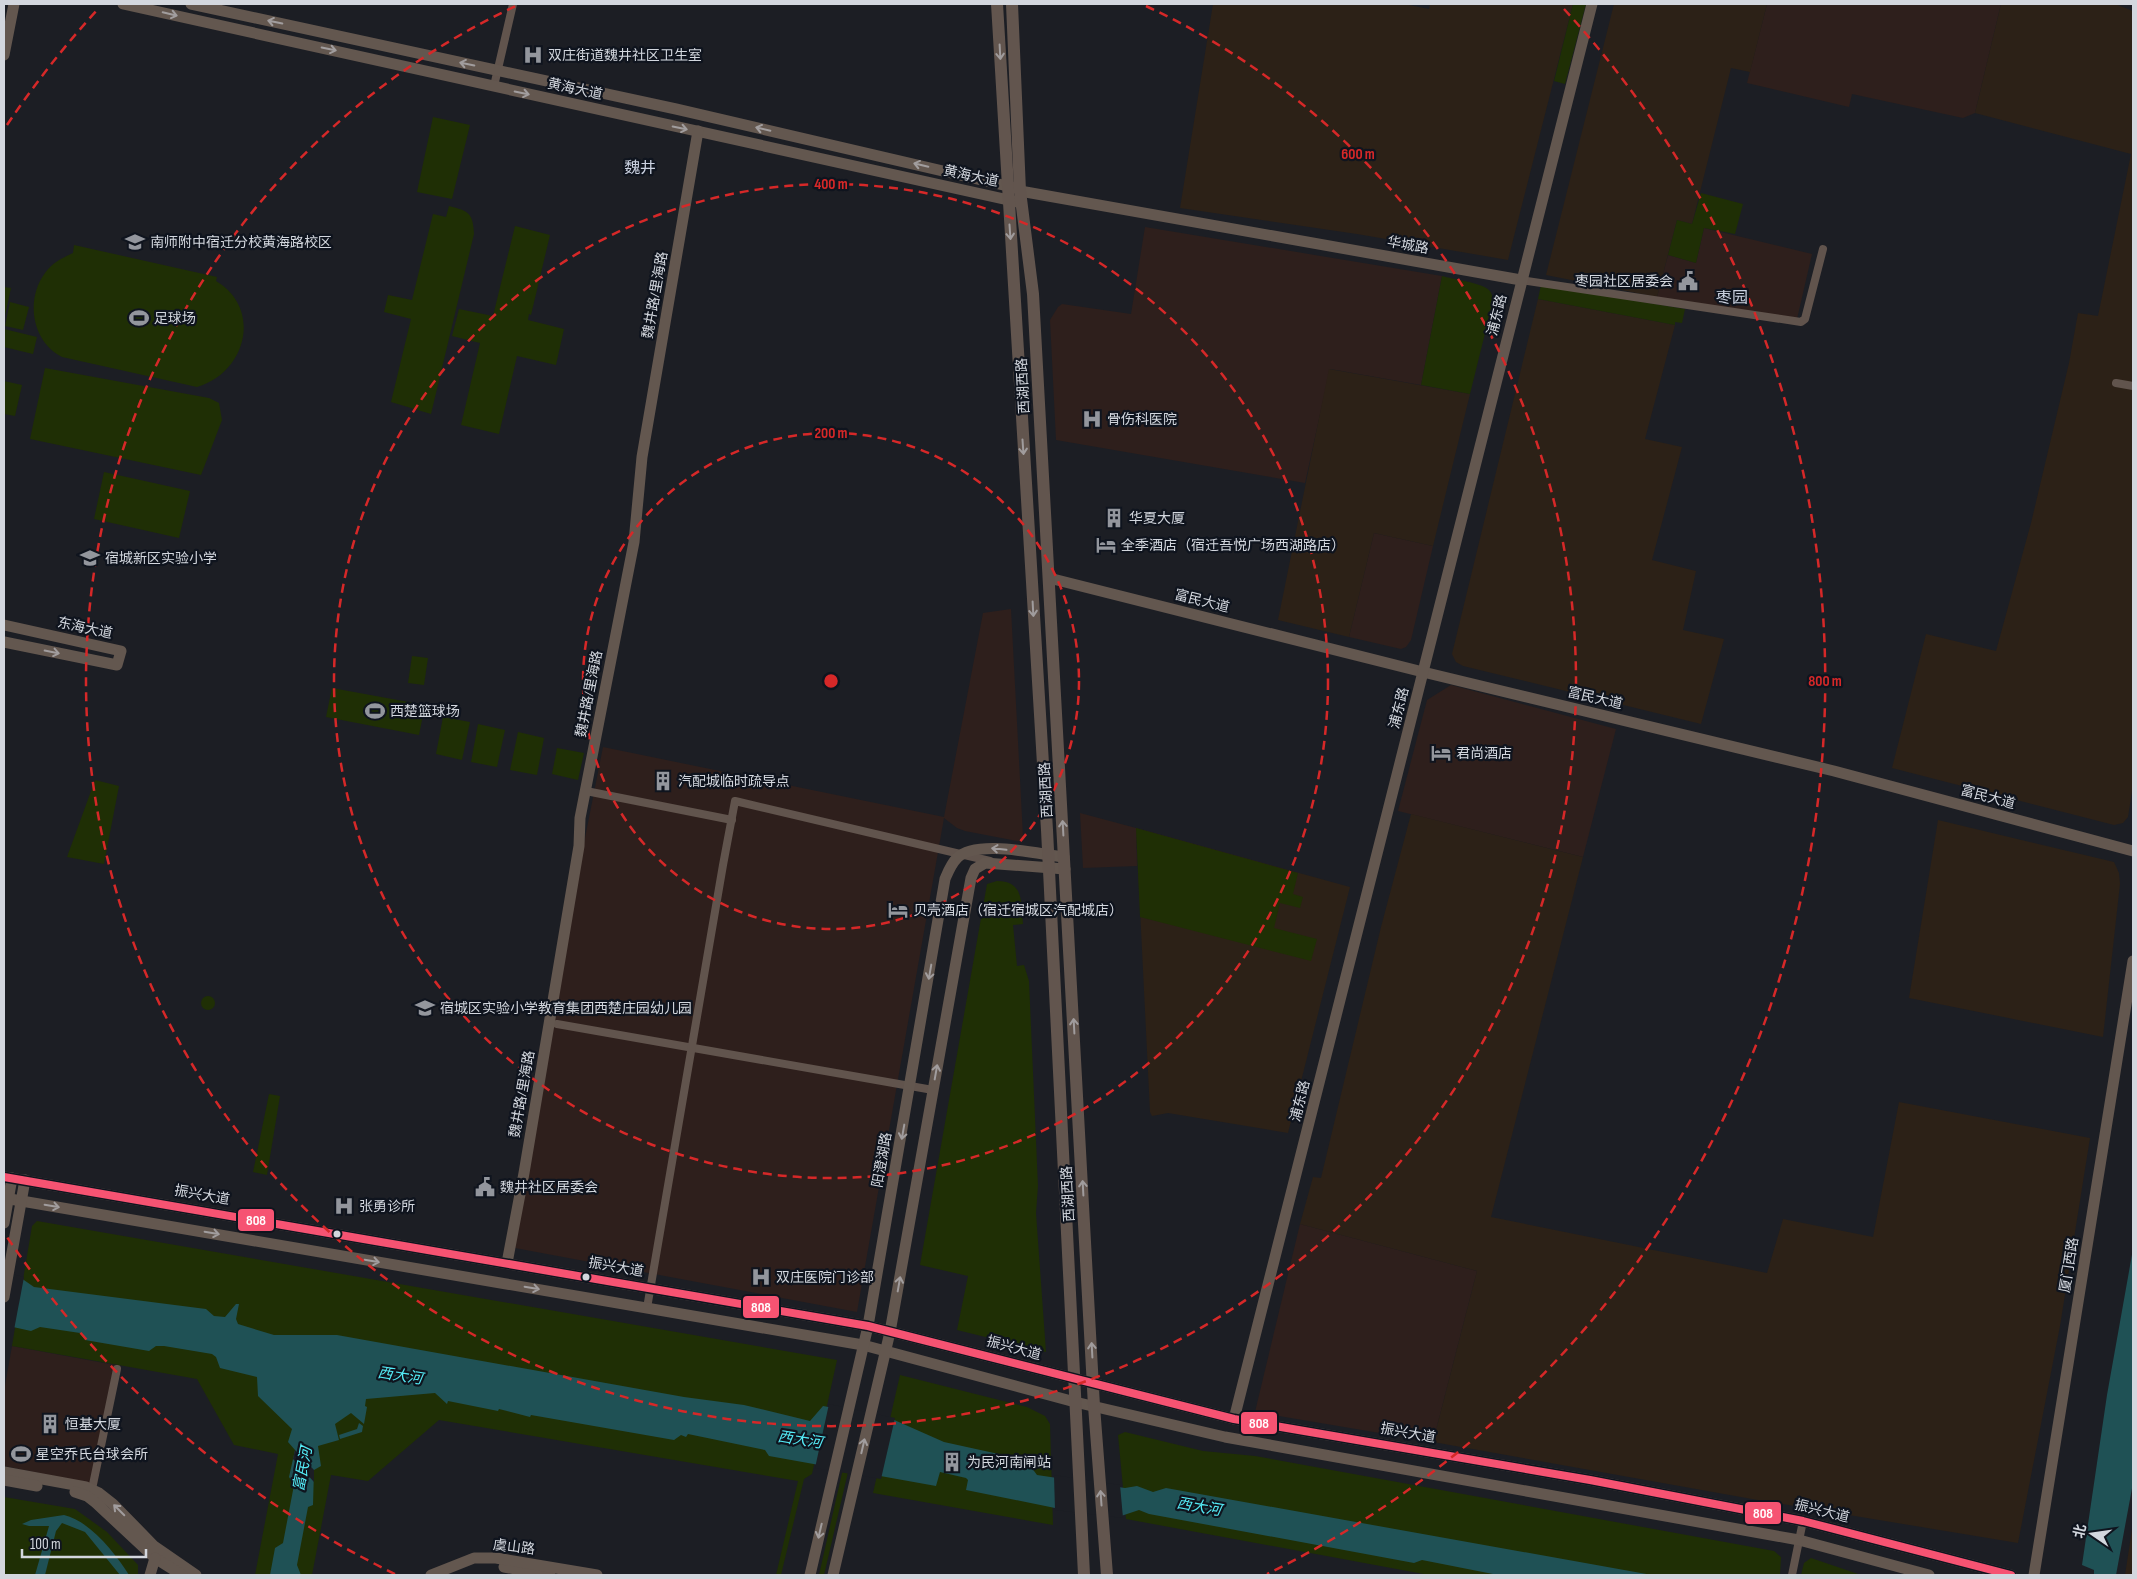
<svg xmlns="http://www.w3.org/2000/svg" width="2137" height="1579" font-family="'Sofia Sans Condensed','Noto Sans SC',sans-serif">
	<rect width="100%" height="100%" fill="#1c1e24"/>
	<g fill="#2e1f1c">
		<path d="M1767,4H2001L1975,113L1963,118L1852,94L1849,107L1747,83Z"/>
		<path d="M1145,227L1442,276L1421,385L1330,369L1305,483L1056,440L1050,320L1058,307L1062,304L1131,314Z"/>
		<path d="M1704,228L1812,254L1797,319L1657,297L1668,255L1696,263Z"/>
		<path d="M1374,533L1433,546L1411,640L1406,647L1401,649L1349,637Z"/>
		<path d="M1011,609L1023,836L1021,841H1017L965,831L957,828L944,818L857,1312L515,1248L583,848L603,747L944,817L983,613Z"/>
		<path d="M1451,685L1616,729L1583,857L1398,811L1427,700Z"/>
		<path d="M1080,813L1136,828L1137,866L1083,868Z"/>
		<path d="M1300,1224L1477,1271L1433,1442L1255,1412Z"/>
		<path d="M12,1346L120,1366L97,1485L4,1466V1391Z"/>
	</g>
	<g fill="#2c2117">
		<path d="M1213,4H1404L1429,9L1430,4H1573L1508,260L1357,234L1180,208Z"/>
		<path d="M1614,4H1767L1750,72L1731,68L1692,224L1677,220L1657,297L1546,275Z"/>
		<path d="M2001,4H2115L2133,11V785L2128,817L2123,823L2114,825L1892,768L1926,634L1996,651L2031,523L2069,363L2078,313L2098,316L2131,154L1975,113Z"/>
		<path d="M1538,299L1675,325L1645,439L1682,447L1652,560L1696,571L1683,630L1724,639L1701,724L1463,666L1456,662L1452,654Z"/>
		<path d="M1329,369L1470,394L1433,546L1374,533L1349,637L1278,620Z"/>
		<path d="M1411,814L1583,857L1491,1217L1767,1273L1783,1219L1873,1237L1899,1102L2090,1138L2060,1326L2018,1543L1752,1499L1433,1442L1477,1271L1300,1224L1313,1177L1321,1178L1381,927Z"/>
		<path d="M1938,820L2114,862L2119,873L2120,884L2103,1037L1909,998Z"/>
		<path d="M1136,828L1350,887L1288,1133L1168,1113L1152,1116L1150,1112Z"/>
		<path d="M2133,1523V1575H2125Z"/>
	</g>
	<g fill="#1f2f05">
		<path d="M1573,4H1586L1565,84L1554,81Z"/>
		<path d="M433,117L470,125L452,199L417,192Z"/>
		<path d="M1701,193L1743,204L1735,234L1704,228L1696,263L1668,255L1677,220L1692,224Z"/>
		<path d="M449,206C469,211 473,213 474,234L431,414L391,402L411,319L384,312L388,295L412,300L433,214L446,217Z"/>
		<path d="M515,226L550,235L531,315L529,314L528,320L564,329L556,365L517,356L499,434L461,425L480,343L452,336L459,309L493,316Z"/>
		<path d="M74,245L217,277L216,281C263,309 246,373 197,387L62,357C32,342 25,300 45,273C52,263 62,258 73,253Z"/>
		<path d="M1442,276C1452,279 1482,283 1489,290C1492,293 1493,298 1493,301L1470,394L1421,385Z"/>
		<path d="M1541,285L1685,309L1682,323L1675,322V325L1538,299Z"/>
		<path d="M4,287L11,288L4,320Z"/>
		<path d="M10,302L29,307L23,330L5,326Z"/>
		<path d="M4,329L37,337L33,354L4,347Z"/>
		<path d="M45,368L209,398L219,403L222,420L201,475L30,439Z"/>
		<path d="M4,381L22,385L15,416L4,414Z"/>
		<path d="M104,472L190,491L179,538L94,519Z"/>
		<path d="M412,656L428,658L424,685L408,683Z"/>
		<path d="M332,688L425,705L419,735L326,717Z"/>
		<path d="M443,717L470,722L462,760L436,754Z"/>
		<path d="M478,724L505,730L497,767L471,762Z"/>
		<path d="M518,732L544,738L537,775L510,770Z"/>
		<path d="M557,748L584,753L578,780L552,774Z"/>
		<path d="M95,780L119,786L104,864L67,857Z"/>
		<path d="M1136,828L1298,873L1293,894L1303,897L1300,908L1280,903L1274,928L1317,939L1311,961L1140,917Z"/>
		<path d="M997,881C1024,881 1021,902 1023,924L1013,925L1017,966L1024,965L1029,981L1038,1186L1036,1213L1046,1352L957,1330L968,1276L920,1265L987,884Z"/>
		<circle cx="208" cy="1003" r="7"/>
		<path d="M269,1094L280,1096L267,1175L253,1172Z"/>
		<path d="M37,1221L837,1360L812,1474L804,1479L781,1575H776L798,1481L439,1420L368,1481L331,1475L312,1575H255L278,1454L234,1445L197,1379L12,1346L32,1226Z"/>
		<path d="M900,1375L1027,1407L1045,1416L1050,1424L1053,1525L873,1493Z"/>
		<path d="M856,1411L862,1412L824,1575H819Z"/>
		<path d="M1125,1432L1203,1451L1255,1456L1774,1551L1781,1557L1780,1575H1429L1126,1519L1118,1435Z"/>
		<path d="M4,1497L75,1509L107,1532L138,1565V1575H4Z"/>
		<path d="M1811,1558L1861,1575H1801L1804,1563Z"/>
	</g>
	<g fill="#1f5155">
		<path d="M2133,1249V1483L2116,1575H2094V1570L2082,1565L2107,1395Z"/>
		<path d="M21,1278L34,1287L206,1309L214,1316L225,1317L236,1304H239L236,1319L238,1324L274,1335H337L684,1397L744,1405L810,1421L823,1406L892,1419L944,1442L1026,1460L1037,1475L1125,1488L1137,1486L1153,1492L1166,1488L1652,1575H1498L1422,1560L1414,1563L1149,1514L1139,1510L1121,1516L1055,1508L966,1490L968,1480L966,1478L940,1472L936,1486L769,1456L765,1450L688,1434L686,1437L681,1435L674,1440L531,1415L530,1417L499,1409L498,1411L448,1401L447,1404L435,1393L366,1399L365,1406L367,1407L364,1424L351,1413L335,1424L339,1440L318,1446L321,1466L314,1470L313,1505L308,1507L297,1565L301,1575H270L275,1548L283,1543L294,1485L289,1477L295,1450L288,1442L292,1429L258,1396L257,1377L220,1368L216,1357L212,1354L164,1346H156L149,1351L85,1340L80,1333L40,1327L31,1331L4,1325Z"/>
		<path d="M359,1423L363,1426L362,1432L340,1439L339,1435L357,1429Z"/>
		<path d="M64,1515C90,1521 115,1553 129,1575H120L85,1532L62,1523L56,1531L45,1575H35L49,1526H29L22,1524L31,1520Z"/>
	</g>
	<g fill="#1c1e24">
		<path d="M4,1272L24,1277L14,1330L4,1328Z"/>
		<path d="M829,1404L895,1418L881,1479L815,1468Z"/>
		<path d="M295,1450L314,1470V1482L293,1459Z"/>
		<path d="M1054,1475L1120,1485L1123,1518L1055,1510Z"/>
	</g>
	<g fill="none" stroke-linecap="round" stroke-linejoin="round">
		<g stroke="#61544d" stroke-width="8">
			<path d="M494,86L513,4"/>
			<path d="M1521,280L1801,322L1805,319L1823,249"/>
			<path d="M2116,383L2133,386"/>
			<path d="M586,791L732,820"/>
			<path d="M557,1024L933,1090"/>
			<path d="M647,1308L723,865L735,801L990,861"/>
			<path d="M91,1494L117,1369"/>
			<path d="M1792,1575L1803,1521"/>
		</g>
		<g stroke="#63574f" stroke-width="11">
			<path d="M123,4L1017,202"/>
			<path d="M191,4L676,109L1016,188"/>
			<path d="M4,55L14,4"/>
			<path d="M1020,191L1521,280"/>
			<path d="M1049,578L1423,672L1834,771L2133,851"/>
			<path d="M4,625L121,651L117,665L4,642"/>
			<path d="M4,1177L868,1326L1234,1419L1590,1480L1803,1521L2011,1575"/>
			<path d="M4,1198L863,1345L1075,1402L1225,1437L1799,1540L1929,1575"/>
			<path d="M4,1223L12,1178"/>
			<path d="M507,1263L524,1173L579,846L580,818L634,542L642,457L698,131"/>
			<path d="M4,1297L25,1180"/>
			<path d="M1234,1419L1592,4"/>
			<path d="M4,1472L86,1487L99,1493L113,1504L154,1546L196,1575"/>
			<path d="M4,1480L37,1486"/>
			<path d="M75,1492L87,1496L96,1503L155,1558L182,1575"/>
			<path d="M504,1567L550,1575"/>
			<path d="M150,1575L155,1558"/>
			<path d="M431,1575L474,1558H496L597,1575"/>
			<path d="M810,1575L868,1326L945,879C948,872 951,864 957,858C977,839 1037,854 1064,857"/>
			<path d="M833,1575L890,1332L971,878L975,869L985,863L1065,869"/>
			<path d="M2034,1575L2133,961"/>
		</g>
		<g stroke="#62554e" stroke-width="12">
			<path d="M997,4L1047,830L1084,1575"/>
			<path d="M1012,4L1020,191L1033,294L1094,1406L1107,1575"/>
		</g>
		<defs>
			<path id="bus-1" d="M4,1177L868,1326L1234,1419L1590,1480L1803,1521L2011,1575"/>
		</defs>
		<use href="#bus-1" stroke="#0f141e" stroke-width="11"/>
		<use href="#bus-1" stroke="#f65372" stroke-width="8"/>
	</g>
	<defs><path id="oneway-shaft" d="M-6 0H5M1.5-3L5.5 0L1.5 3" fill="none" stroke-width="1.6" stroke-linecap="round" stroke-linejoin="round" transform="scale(1.25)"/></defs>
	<g stroke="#a19d9e">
		<use href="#oneway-shaft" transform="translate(170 14) rotate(13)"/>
		<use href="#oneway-shaft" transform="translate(275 22) rotate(-168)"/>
		<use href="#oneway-shaft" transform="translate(329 49) rotate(12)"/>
		<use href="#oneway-shaft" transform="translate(467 64) rotate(-168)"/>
		<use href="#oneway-shaft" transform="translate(522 93) rotate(12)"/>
		<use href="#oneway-shaft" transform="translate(680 128) rotate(12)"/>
		<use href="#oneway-shaft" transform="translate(763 129) rotate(-167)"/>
		<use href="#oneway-shaft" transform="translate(921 165) rotate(-167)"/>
		<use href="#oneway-shaft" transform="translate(52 652) rotate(11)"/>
		<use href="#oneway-shaft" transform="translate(999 849) rotate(-174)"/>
		<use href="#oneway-shaft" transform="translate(930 972) rotate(100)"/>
		<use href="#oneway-shaft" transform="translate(936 1072) rotate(-80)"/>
		<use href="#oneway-shaft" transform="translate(903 1132) rotate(100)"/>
		<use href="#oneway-shaft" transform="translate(52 1206) rotate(10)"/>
		<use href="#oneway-shaft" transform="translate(212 1233) rotate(10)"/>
		<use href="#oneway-shaft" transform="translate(372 1261) rotate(10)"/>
		<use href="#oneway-shaft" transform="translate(899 1284) rotate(-80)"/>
		<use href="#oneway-shaft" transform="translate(532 1288) rotate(10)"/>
		<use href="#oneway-shaft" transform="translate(863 1446) rotate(-77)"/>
		<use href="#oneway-shaft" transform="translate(119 1510) rotate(-135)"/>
		<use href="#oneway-shaft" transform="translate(820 1531) rotate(103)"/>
	</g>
	<g stroke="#a09c9d">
		<use href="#oneway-shaft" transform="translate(1000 52) rotate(87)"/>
		<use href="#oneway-shaft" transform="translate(1010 232) rotate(86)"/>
		<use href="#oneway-shaft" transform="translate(1023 447) rotate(86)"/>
		<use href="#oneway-shaft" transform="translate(1033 609) rotate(87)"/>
		<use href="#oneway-shaft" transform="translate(1063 828) rotate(-93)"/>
		<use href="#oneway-shaft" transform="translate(1074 1026) rotate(-93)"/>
		<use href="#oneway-shaft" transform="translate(1083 1188) rotate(-93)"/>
		<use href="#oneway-shaft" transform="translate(1092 1350) rotate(-93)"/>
		<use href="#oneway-shaft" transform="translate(1101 1498) rotate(-94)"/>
	</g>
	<g fill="none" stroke="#d62828" stroke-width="2.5" stroke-dasharray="9 6">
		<circle cx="831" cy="681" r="248"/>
		<circle cx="831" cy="681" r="497"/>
		<path d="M1146 6A745 745 0 1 1 516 6"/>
		<path d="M395 1574A994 994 0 0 1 7 1237M7 125A994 994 0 0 1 98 9M1564 9A994 994 0 0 1 1267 1574"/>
	</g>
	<defs>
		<symbol id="hospital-bare" viewBox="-9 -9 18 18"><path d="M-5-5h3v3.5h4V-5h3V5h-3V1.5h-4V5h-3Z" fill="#93969d" stroke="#0f141e" stroke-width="2.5" paint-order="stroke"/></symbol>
		<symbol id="school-bare" viewBox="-9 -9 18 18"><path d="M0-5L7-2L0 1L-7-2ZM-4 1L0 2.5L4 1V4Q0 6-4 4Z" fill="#93969d" stroke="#0f141e" stroke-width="2.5" paint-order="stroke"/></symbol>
		<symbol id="civic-bare" viewBox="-9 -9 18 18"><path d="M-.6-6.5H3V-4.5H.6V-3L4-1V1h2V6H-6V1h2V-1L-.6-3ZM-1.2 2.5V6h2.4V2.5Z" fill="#93969d" stroke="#0f141e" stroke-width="2.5" paint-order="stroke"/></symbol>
		<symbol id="stadium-bare" viewBox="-9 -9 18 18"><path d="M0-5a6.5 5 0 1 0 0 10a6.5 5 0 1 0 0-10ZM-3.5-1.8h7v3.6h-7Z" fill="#93969d" stroke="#0f141e" stroke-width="2.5" paint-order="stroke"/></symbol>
		<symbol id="building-bare" viewBox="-9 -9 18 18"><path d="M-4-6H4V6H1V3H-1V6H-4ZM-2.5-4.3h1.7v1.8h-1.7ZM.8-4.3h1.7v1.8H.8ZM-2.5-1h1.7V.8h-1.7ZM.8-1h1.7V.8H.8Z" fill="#93969d" stroke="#0f141e" stroke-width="2.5" paint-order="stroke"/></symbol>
		<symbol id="hotel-bare" viewBox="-9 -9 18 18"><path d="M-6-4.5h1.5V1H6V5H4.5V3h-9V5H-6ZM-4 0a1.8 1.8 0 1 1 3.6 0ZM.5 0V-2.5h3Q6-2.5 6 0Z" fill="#93969d" stroke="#0f141e" stroke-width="2.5" paint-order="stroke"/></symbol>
	</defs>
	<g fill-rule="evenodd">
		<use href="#hospital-bare" x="519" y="41" width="28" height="28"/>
		<use href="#school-bare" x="121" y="228" width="28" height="28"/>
		<use href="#civic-bare" x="1674" y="267" width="28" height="28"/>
		<use href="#stadium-bare" x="125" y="304" width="28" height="28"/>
		<use href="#hospital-bare" x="1078" y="405" width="28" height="28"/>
		<use href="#building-bare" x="1100" y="504" width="28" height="28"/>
		<use href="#hotel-bare" x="1092" y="531" width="28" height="28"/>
		<use href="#school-bare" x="76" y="544" width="28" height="28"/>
		<use href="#stadium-bare" x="361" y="697" width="28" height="28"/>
		<use href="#hotel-bare" x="1427" y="739" width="28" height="28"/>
		<use href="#building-bare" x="649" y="767" width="28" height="28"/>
		<use href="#hotel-bare" x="884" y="896" width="28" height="28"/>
		<use href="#school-bare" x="411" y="994" width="28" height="28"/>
		<use href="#civic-bare" x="471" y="1173" width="28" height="28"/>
		<use href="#hospital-bare" x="330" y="1192" width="28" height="28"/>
		<use href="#hospital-bare" x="747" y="1263" width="28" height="28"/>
		<use href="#building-bare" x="36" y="1410" width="28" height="28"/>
		<use href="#stadium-bare" x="7" y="1440" width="28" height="28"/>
		<use href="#building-bare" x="938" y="1448" width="28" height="28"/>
	</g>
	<g fill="#d3d7de" stroke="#0f141e" stroke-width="2">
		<circle cx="337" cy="1234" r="4.5"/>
		<circle cx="586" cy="1277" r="4.5"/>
	</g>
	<g text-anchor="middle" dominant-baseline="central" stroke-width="4.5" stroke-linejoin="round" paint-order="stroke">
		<g font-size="14" fill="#d3d7de" stroke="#0f141e" text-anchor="start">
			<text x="548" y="55">双庄街道魏井社区卫生室</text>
			<text x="150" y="242">南师附中宿迁分校黄海路校区</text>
			<text x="1673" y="281" text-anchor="end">枣园社区居委会</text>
			<text x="154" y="318">足球场</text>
			<text x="1107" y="419">骨伤科医院</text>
			<text x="1129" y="518">华夏大厦</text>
			<text x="1121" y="545">全季酒店（宿迁吾悦广场西湖路店）</text>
			<text x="105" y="558">宿城新区实验小学</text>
			<text x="390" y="711">西楚篮球场</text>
			<text x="1456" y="753">君尚酒店</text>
			<text x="678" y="781">汽配城临时疏导点</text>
			<text x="913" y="910">贝壳酒店（宿迁宿城区汽配城店）</text>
			<text x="440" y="1008">宿城区实验小学教育集团西楚庄园幼儿园</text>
			<text x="500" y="1187">魏井社区居委会</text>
			<text x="359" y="1206">张勇诊所</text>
			<text x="776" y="1277">双庄医院门诊部</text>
			<text x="65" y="1424">恒基大厦</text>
			<text x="36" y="1454">星空乔氏台球会所</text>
			<text x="967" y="1462">为民河南闸站</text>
		</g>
		<g font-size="14" fill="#d3d7de" stroke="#0f141e">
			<text transform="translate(575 89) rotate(12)">黄海大道</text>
			<text transform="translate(971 176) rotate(12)">黄海大道</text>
			<text transform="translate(1408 245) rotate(10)">华城路</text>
			<text transform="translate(655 295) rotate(-80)">魏井路/里海路</text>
			<text transform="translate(1497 315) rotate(-76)">浦东路</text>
			<text transform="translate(1023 386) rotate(-93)">西湖西路</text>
			<text transform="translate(1202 601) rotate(14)">富民大道</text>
			<text transform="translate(85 628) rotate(12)">东海大道</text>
			<text transform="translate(589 694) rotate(-79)">魏井路/里海路</text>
			<text transform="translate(1595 698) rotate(13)">富民大道</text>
			<text transform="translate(1399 708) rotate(-76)">浦东路</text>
			<text transform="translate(1046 790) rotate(-93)">西湖西路</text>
			<text transform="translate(1988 797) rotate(15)">富民大道</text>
			<text transform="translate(522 1094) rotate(-80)">魏井路/里海路</text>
			<text transform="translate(1300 1101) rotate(-76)">浦东路</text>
			<text transform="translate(882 1160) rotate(-80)">阳澄湖路</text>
			<text transform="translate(1068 1194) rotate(-93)">西湖西路</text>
			<text transform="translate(202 1195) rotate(10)">振兴大道</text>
			<text transform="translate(2069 1265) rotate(-81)">厦门西路</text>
			<text transform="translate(616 1267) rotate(10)">振兴大道</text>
			<text transform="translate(1014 1348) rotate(15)">振兴大道</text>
			<text transform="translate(1408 1433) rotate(10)">振兴大道</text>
			<text transform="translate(1822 1511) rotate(14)">振兴大道</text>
			<text transform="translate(514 1547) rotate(7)">虞山路</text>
		</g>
		<g font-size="15" font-style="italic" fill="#54eaf5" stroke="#0f141e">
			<text transform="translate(400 1376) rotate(9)">西大河</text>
			<text transform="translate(800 1440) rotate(9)">西大河</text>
			<text transform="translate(303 1469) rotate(-79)">富民河</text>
			<text transform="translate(1199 1507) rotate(10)">西大河</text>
		</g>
		<g font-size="16" fill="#cbd2e1" stroke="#0f141e">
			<text x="640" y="168">魏井</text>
			<text x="1732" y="298">枣园</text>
		</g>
	</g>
	<circle cx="831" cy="681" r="8" fill="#d62828" stroke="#0f141e" stroke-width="2.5"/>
	<g font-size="15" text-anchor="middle" font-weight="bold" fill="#d62828" stroke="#0f141e" stroke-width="4.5" stroke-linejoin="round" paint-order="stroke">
		<text x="1358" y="159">600 m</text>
		<text x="831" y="189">400 m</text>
		<text x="831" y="438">200 m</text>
		<text x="1825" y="686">800 m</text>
	</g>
	<g stroke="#0f141e" stroke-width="2">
		<rect x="237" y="1208" width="38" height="24" rx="5" fill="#f65372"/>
		<rect x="742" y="1295" width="38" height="24" rx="5" fill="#f65372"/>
		<rect x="1240" y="1411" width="38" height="24" rx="5" fill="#f65372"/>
		<rect x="1744" y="1501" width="38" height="24" rx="5" fill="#f65372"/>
	</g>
	<g font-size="14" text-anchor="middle" font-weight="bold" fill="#fff">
		<text x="256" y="1225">808</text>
		<text x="761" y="1312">808</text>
		<text x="1259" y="1428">808</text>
		<text x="1763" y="1518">808</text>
	</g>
	<rect width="2137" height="1579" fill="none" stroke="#d3d7de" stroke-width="10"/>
	<g transform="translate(2092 1534) rotate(283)" stroke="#0f141e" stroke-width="4" paint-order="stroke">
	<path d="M0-4L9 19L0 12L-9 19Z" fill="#d3d7de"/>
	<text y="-8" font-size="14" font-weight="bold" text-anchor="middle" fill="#d3d7de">北</text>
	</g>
	<path d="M22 1549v8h124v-8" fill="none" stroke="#d3d7de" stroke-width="2.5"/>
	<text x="30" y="1549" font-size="15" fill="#d3d7de" stroke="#0f141e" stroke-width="4" paint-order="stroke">100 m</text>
</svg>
